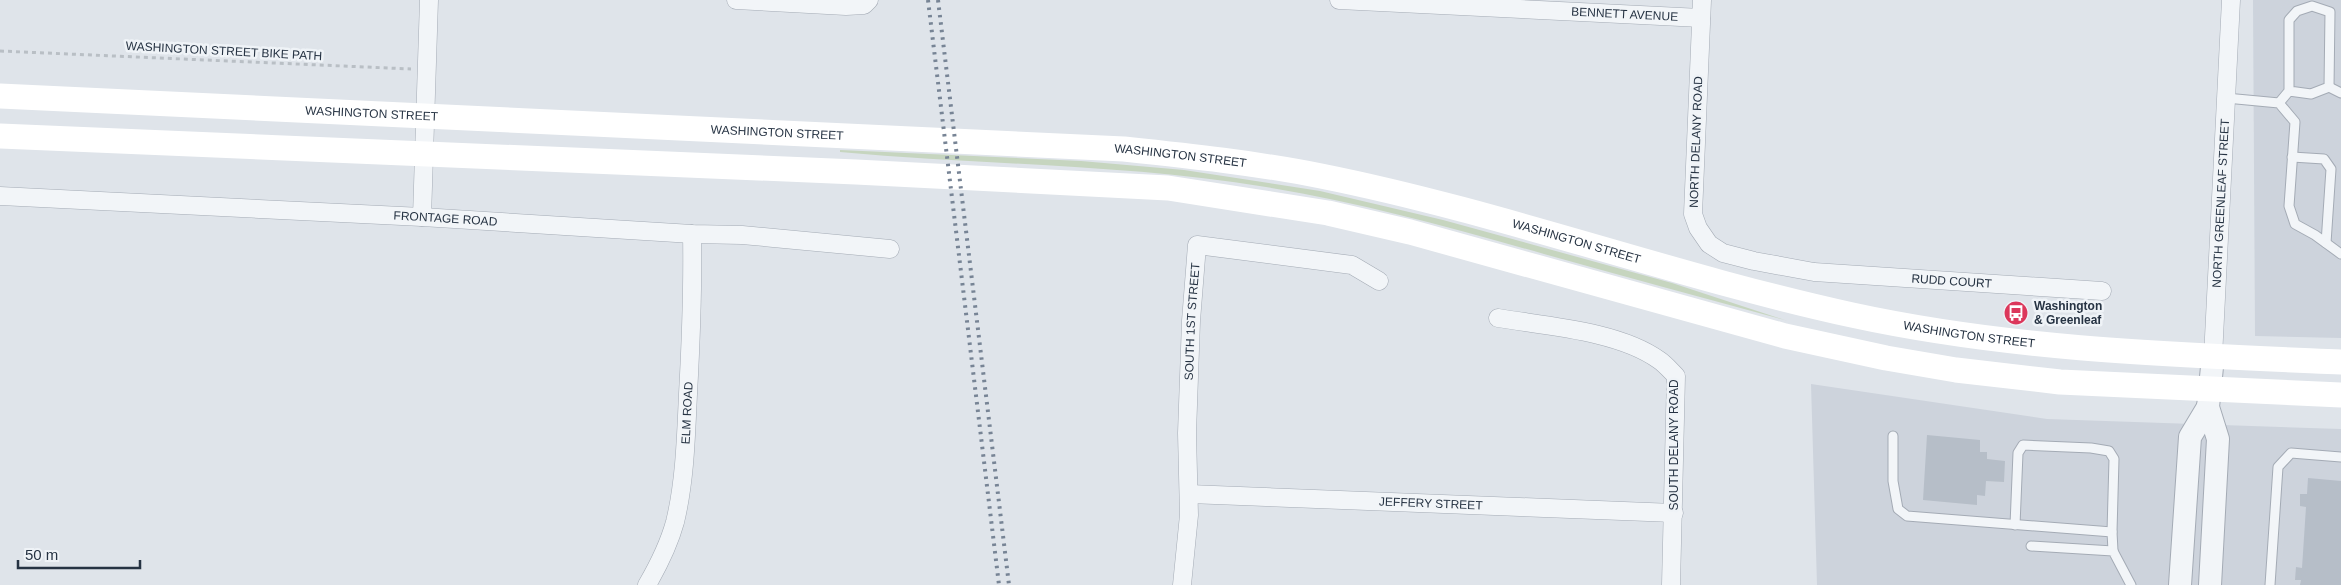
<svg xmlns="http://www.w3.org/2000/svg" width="2341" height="585" font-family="Helvetica,sans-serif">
	<rect width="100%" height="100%" fill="#dfe4ea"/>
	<g fill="#cdd3dc">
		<path d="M2253,0H2341V338L2255,336Z"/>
		<path d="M1811,384L2047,419L2341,429V585H1817Z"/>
	</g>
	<path fill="#c6d5bf" d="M840,150L1081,161L1184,170L1320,191L1443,220L1672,283L1788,321C1707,299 1626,277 1544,254C1452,228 1360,202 1266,187C1125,164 982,165 840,152Z"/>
	<g fill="#b6bec8">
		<path d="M1927,435L1980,440V452H1987V459L2005,461L2004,482L1986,481L1985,496L1977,495V505L1923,500Z"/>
		<path d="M2308,478L2341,481V585H2300L2301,580H2295L2296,567L2302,568L2306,507L2300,506V494H2307Z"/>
	</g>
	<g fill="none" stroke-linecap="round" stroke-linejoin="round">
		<defs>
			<g id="service">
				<path d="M2329,87L2341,93"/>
				<path d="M2226,98L2279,103L2295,122L2289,206L2295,224L2315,235L2341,254"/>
				<path d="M2279,103L2289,91V20L2297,11L2312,6L2330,12L2329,87L2311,94L2289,91"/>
				<path d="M2292,157L2324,159L2331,169L2326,243"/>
				<path d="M1893,436V481L1898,509L1907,516L2112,532L2113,551"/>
				<path d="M2015,525L2018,453L2023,445L2091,448L2109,451L2114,459L2112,532"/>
				<path d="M2031,546L2113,551L2131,585"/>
				<path d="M2270,585L2278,467L2291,453L2341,457"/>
			</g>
			<g id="minor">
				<path d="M736,0L846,6L864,5L869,0"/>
				<path id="s1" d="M1339,0L1701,18"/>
				<path id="s2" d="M1702,0L1693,214L1698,228L1709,244L1723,253L1754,261L1814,272L2102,291"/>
				<path id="s3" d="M0,196L422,217L692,234L742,235L890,249"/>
				<path d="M422,217L429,0"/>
				<path d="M1498,318C1546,326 1619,331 1659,360C1665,364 1671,371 1676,376L1671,585"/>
				<path id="s4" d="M2213,357L2231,0"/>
				<path id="s5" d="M1189,494L1674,513"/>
				<path id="s6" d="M647,585C658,566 669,544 675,522C685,481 686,436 688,394C691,340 693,287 692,234"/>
				<path id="s7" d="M1182,585L1189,515L1187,433L1191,321L1197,245L1352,265L1379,281"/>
			</g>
			<g id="tertiary">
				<path d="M2180,585L2190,437L2208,407"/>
				<path d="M2210,585L2218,439L2208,407L2213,357"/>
			</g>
		</defs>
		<use href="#service" stroke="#a4abb5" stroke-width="11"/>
		<use href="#minor" stroke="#a4abb5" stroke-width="19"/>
		<use href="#tertiary" stroke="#a4abb5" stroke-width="24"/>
		<path stroke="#b9bfc5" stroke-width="3" stroke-dasharray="4 4" stroke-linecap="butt" d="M0,51L411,69"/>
		<use href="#service" stroke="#f2f5f8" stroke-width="9"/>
		<use href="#minor" stroke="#f2f5f8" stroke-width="18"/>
		<use href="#tertiary" stroke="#f2f5f8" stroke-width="22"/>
		<g stroke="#fff" stroke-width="25">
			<path id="s8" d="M0,96L1124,149C1190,156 1256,163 1321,176C1501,212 1673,276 1852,315C2013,350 2177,355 2341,362"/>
			<path d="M0,136L856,172L1168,188L1328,213L1410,232L1785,336L1886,358L1956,370L2060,382L2341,395"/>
		</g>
		<g stroke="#778495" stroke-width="4" stroke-dasharray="2.5 5" stroke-linecap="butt">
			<path d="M928,0L999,585"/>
			<path d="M938,0L1009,585"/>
		</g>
	</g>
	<defs>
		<symbol id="bus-disc" viewBox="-11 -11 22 22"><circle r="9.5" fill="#dc375b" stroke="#eff3f7"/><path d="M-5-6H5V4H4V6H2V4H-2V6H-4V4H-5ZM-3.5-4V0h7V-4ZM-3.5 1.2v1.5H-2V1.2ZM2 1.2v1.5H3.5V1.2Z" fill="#fff"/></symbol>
	</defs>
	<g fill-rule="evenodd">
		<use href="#bus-disc" x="2002" y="299" width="28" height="28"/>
	</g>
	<g text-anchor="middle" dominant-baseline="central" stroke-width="5" stroke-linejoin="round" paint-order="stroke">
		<g font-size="12" fill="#263343" stroke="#eff3f7">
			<text stroke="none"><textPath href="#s1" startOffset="286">BENNETT AVENUE</textPath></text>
			<text transform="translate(224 51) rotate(3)">WASHINGTON STREET BIKE PATH</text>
			<text stroke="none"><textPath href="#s8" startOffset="372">WASHINGTON STREET</textPath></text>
			<text stroke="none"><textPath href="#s8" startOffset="778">WASHINGTON STREET</textPath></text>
			<text transform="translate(1696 142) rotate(-88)">NORTH DELANY ROAD</text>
			<text stroke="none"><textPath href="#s8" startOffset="1182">WASHINGTON STREET</textPath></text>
			<text stroke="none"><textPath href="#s4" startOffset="154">NORTH GREENLEAF STREET</textPath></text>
			<text stroke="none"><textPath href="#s3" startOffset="446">FRONTAGE ROAD</textPath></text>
			<text stroke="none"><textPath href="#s8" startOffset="1588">WASHINGTON STREET</textPath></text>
			<text stroke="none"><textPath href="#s2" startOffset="496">RUDD COURT</textPath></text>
			<text stroke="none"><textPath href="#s7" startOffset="264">SOUTH 1ST STREET</textPath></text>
			<text stroke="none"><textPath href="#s8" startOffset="1992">WASHINGTON STREET</textPath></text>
			<text stroke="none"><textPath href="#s6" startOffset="179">ELM ROAD</textPath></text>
			<text transform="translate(1674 445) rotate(-90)">SOUTH DELANY ROAD</text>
			<text stroke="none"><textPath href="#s5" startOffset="242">JEFFERY STREET</textPath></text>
		</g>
		<g font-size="12" font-weight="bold" fill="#263343" stroke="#eff3f7" text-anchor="start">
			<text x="2034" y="306">Washington<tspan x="2034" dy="14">&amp; Greenleaf</tspan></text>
		</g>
	</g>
	<path d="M18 560v8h122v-8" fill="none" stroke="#263343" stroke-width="2.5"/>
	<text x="25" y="560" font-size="15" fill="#263343" stroke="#eff3f7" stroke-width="4" paint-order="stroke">50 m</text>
</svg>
